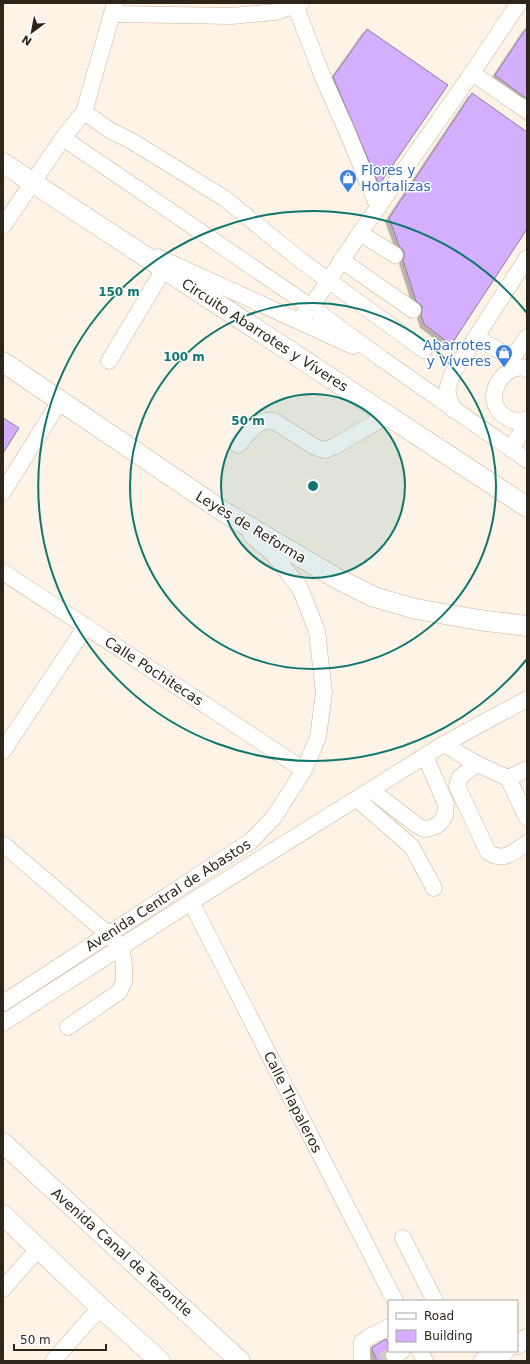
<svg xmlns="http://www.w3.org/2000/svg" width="530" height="1364" font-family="'DejaVu Sans',sans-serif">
	<defs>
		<filter id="shadow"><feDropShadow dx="-3.5" dy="3.5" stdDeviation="0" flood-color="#0004"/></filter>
	</defs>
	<rect width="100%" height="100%" fill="#fdf3e7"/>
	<g fill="#d4affe" stroke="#8a7c9a" filter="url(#shadow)">
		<path d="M527,27V99L495,75Z"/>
		<path d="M367,29L448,85L379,185L333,77Z"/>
		<path d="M472,93L527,132V229L451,345L424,324L421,315L422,310V306L416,301L403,260L404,256V251L399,246L389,218Z"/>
		<path d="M3,418L19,428L3,453Z"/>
		<path d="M386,1339L389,1345V1347L385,1354L387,1361H377L372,1350V1347Z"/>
	</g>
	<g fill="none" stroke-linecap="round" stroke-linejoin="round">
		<path stroke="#d4cabe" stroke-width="16" stroke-dasharray="16 8" stroke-linecap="butt" d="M382,1361L394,1355"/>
		<defs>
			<g id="minor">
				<path d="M295,5L324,80L346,129L378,207"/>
				<path d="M112,14L232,16L276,12L301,3"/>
				<path d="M472,73L527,111"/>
				<path d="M84,112L111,131L130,140L224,198L299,259L424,350"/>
				<path d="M63,138L311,307L382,359L527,460"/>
				<path d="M3,226L63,138L84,112L115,3"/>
				<path d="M360,233L395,255"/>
				<path d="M158,257L353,346"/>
				<path d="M341,260L413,310"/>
				<path d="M298,321L311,307L360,233L472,73L519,3"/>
				<path d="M476,337L505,354L516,353L527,337"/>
				<path d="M109,361L164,269"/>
				<path d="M527,369C507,359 475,401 509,419C515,422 521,422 527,419"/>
				<path d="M453,410L447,390L452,374L527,258"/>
				<path d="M238,445C249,433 257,418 274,421L315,447L325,450L333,447L387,416"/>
				<path d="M511,449L527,423"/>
				<path d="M3,492L60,401"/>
				<path d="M3,572L304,770"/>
				<path d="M444,744L477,764L508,778L527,769"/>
				<path d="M3,751L86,626"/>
				<path d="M477,764L460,777L457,786L488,852C504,863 513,852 527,843"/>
				<path d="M508,778L527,818"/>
				<path d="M371,790L418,826L425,829L434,827L441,822L445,815L446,804L425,756"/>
				<path d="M357,799L412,847L434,888"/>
				<path d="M3,844L108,934L121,947L124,964V982L119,992L68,1027"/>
				<path d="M191,902L395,1301"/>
				<path d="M3,1003L251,841L274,817L304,770L318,737L324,693L317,631L300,588L273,554L251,535"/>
				<path d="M3,1023L191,902L444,744L527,699"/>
				<path d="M403,1238L435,1301"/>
				<path d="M3,1289L39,1248"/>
				<path d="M420,1351L425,1361"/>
				<path d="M394,1355L402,1351"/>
				<path d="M53,1361L89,1320L101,1308"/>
				<path d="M362,1361V1342L369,1337L389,1327"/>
			</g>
			<g id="major">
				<path d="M3,163L527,507"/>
				<path d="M3,362L224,512L338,579L374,597L416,609L479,620L527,626"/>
				<path d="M3,1143L240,1361"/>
				<path d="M3,1215L101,1308L160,1361"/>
				<path d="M517,1344L527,1339"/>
				<path d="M484,1361L504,1351"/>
			</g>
		</defs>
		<use href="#minor" stroke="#ccb497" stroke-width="17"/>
		<use href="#major" stroke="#ccb497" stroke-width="21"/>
		<use href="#minor" stroke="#fff" stroke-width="16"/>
		<use href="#major" stroke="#fff" stroke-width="20"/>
	</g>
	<circle cx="313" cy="486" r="92" fill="#0f766e" fill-opacity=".12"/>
	<g fill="none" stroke="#0f766e" stroke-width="2">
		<circle cx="313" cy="486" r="92"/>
		<circle cx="313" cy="486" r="183"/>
		<path d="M527 659A275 275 0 1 1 527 313"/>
	</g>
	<defs>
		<symbol id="shop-pin" viewBox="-11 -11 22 30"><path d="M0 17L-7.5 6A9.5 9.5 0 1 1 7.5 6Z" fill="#3f7fe0" stroke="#fff"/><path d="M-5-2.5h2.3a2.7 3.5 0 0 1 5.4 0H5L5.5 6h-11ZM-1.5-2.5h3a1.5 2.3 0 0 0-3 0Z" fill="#fff"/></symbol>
	</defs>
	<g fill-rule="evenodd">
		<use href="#shop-pin" x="338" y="168" width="20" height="27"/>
		<use href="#shop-pin" x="494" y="343" width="20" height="27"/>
	</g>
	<g text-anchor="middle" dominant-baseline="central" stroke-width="3" stroke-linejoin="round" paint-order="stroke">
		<g font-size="14" fill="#366cbe" stroke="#fff" text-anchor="start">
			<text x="361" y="170">Flores y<tspan x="361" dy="16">Hortalizas</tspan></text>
			<text x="491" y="345" text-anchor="end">Abarrotes<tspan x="491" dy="16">y Víveres</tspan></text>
		</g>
		<g font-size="14" fill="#2e251a" stroke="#fff">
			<text transform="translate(265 335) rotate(33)">Circuito Abarrotes y Víveres</text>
			<text transform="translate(251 527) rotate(31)">Leyes de Reforma</text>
			<text transform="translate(154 671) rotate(33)">Calle Pochitecas</text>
			<text transform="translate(168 895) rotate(-33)">Avenida Central de Abastos</text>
			<text transform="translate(293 1102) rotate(63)">Calle Tlapaleros</text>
			<text transform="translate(122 1252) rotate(42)">Avenida Canal de Tezontle</text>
		</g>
	</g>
	<circle cx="313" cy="486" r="6" fill="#0f766e" stroke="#fff" stroke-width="2"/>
	<g font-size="12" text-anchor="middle" font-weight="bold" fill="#0f766e" stroke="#fff" stroke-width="3" stroke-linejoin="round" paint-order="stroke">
		<text x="119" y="296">150 m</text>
		<text x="184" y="361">100 m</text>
		<text x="248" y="425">50 m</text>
	</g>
	<rect width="530" height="1364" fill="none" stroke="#2e251a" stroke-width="8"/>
	<rect x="388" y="1300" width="130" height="52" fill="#ffffff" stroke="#aba8a3"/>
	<rect x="396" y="1313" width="20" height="6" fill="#ffffff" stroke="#aba8a3"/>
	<text x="424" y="1320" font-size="12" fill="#2e251a">Road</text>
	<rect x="396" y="1330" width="20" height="12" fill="#d4affe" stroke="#aba8a3"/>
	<text x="424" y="1340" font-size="12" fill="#2e251a">Building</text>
	<g transform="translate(32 32) rotate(212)" stroke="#ffffff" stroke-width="3" paint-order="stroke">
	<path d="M0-3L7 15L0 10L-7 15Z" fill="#2e251a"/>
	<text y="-6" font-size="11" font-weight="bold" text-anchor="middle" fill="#2e251a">N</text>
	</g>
	<path d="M14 1344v6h92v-6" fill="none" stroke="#2e251a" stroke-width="2"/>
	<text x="20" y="1344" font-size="12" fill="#2e251a" stroke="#ffffff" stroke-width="3" paint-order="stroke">50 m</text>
</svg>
